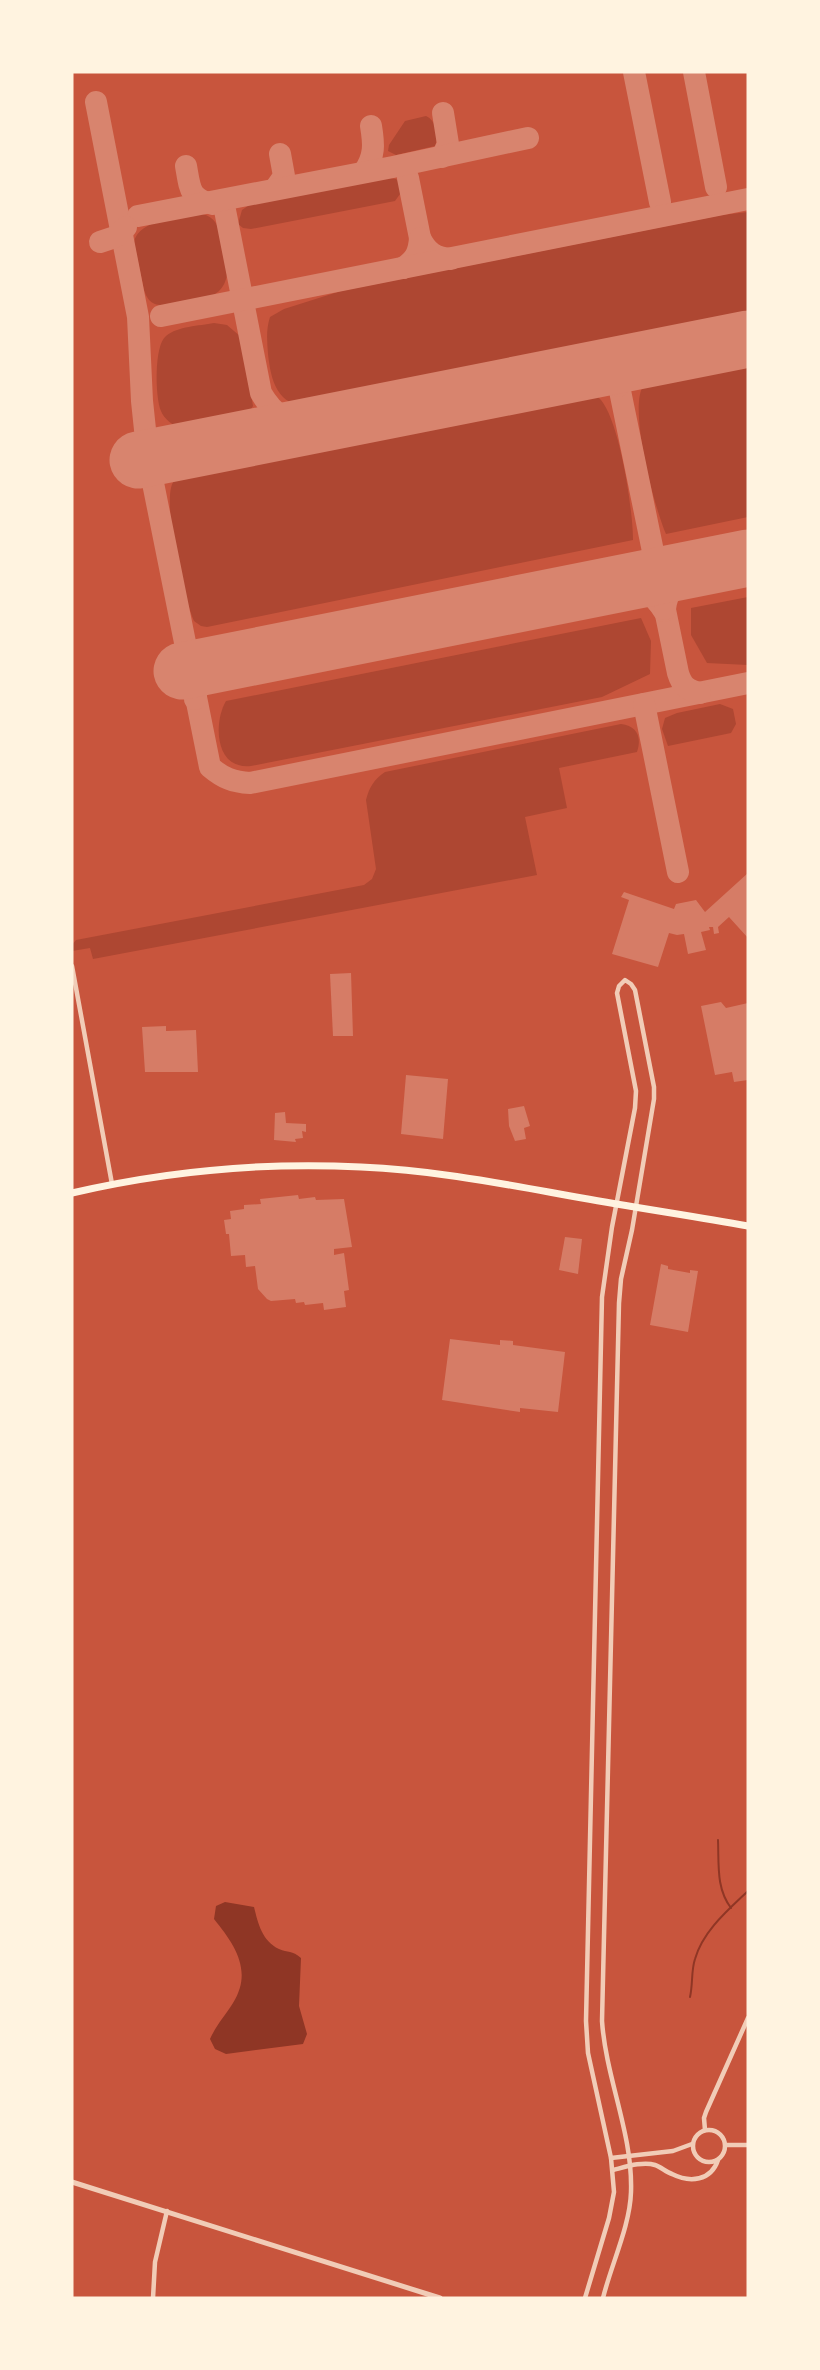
<svg xmlns="http://www.w3.org/2000/svg" width="820" height="2370" font-family="'DejaVu Sans',sans-serif">
	<rect width="100%" height="100%" fill="#c8553d"/>
	<g fill="#ae4732">
		<path d="M426,116C436,120 439,136 435,146L396,155L388,151L389,145L405,121Z"/>
		<path d="M386,177L396,179L401,184L400,194L395,201L251,229L243,228L238,224L242,210L252,203Z"/>
		<path d="M748,212V317L314,406C278,409 271,382 268,354C267,341 266,329 270,317L284,309L341,291L722,215Z"/>
		<path d="M202,214C215,217 218,225 221,237C223,250 230,266 226,279C224,286 220,291 215,294C206,300 164,308 155,304C149,302 146,296 144,290L134,242C139,219 182,216 202,214Z"/>
		<path d="M214,323L227,325L241,337L253,406L246,417L240,420C225,423 195,433 181,428C173,426 164,419 161,411C155,397 154,345 166,336C178,326 199,326 214,323Z"/>
		<path d="M748,359V517L666,534C654,506 630,415 642,388C645,382 650,380 656,377Z"/>
		<path d="M580,391C588,392 595,393 601,400C620,423 633,510 633,540L207,627L201,626L194,621C183,595 165,514 171,488C173,479 179,475 187,471Z"/>
		<path d="M748,597V665L707,663L691,635V608Z"/>
		<path d="M641,618L651,641L650,674L602,697L251,766C215,770 213,723 226,701Z"/>
		<path d="M720,704L733,709L736,724L731,733L668,746L662,729L665,718L677,713Z"/>
		<path d="M621,724C637,726 642,737 637,752L559,768L567,808L525,817L537,875L93,959L90,948L72,951V945L76,940L364,885L372,879L376,869L366,800C369,788 374,779 385,772Z"/>
	</g>
	<path fill="#8f3625" d="M225,1902L254,1907C258,1923 262,1941 279,1949C288,1953 292,1950 301,1958L299,2006L307,2034L303,2044L226,2054L215,2049L210,2039C217,2024 224,2017 233,2003C253,1971 235,1945 214,1919L216,1906Z"/>
	<g fill="none" stroke-linecap="round" stroke-linejoin="round">
		<g stroke="#8f3625" stroke-width="2">
			<path d="M718,1840C719,1865 716,1888 731,1908"/>
			<path d="M690,1997C693,1984 691,1971 695,1959C703,1931 728,1910 748,1891"/>
		</g>
		<g stroke="#d8846e" stroke-width="22">
			<path d="M634,72L660,202"/>
			<path d="M694,72L716,187"/>
			<path d="M96,102L138,317L142,401L148,458L210,767C223,778 233,782 250,783L748,683"/>
			<path d="M442,157L448,144L443,113"/>
			<path d="M186,166C190,188 189,199 213,204"/>
			<path d="M364,172C375,156 374,144 371,126"/>
			<path d="M408,178L420,238"/>
			<path d="M275,189L284,176L280,154"/>
			<path d="M223,200L261,393C275,417 287,421 313,426"/>
			<path d="M138,216L393,167L528,138"/>
			<path d="M100,242L115,237L126,227"/>
			<path d="M403,268C415,260 419,253 420,238C427,252 435,258 451,259"/>
			<path d="M161,316L748,199"/>
			<path d="M635,362L622,374L619,386L678,673C682,686 687,690 700,693"/>
			<path d="M596,369L611,377L619,386"/>
			<path d="M620,583C641,586 653,593 664,611"/>
			<path d="M665,609C667,589 678,579 695,568"/>
			<path d="M195,699C198,681 205,674 219,664"/>
			<path d="M644,704L678,872"/>
		</g>
		<g stroke="#d8846e" stroke-width="57">
			<path d="M138,460L748,339"/>
			<path d="M182,671L748,558"/>
		</g>
	</g>
	<g fill="#d67c66">
		<path d="M748,873V938L729,917L718,927L719,933L714,934L713,927H709L710,930L701,932L706,950L688,954L684,934L677,935L669,933L658,967L612,954L629,900L621,897L624,892L674,909L676,904L696,900L705,912Z"/>
		<path d="M351,973L353,1036H333L330,974Z"/>
		<path d="M721,1002L726,1008L748,1003V1080L734,1082L732,1072L715,1075L701,1006Z"/>
		<path d="M166,1026V1031L196,1030L198,1072H145L142,1027Z"/>
		<path d="M406,1075L448,1079L443,1139L401,1134Z"/>
		<path d="M524,1106L530,1126L524,1128L526,1139L515,1141L509,1126L508,1109Z"/>
		<path d="M285,1112L286,1123L306,1124V1132L302,1131L303,1138L295,1139L296,1142L274,1140L275,1113Z"/>
		<path d="M298,1195L299,1199L315,1197L316,1200L344,1199L352,1247L334,1249V1255L344,1253L349,1290L344,1291L346,1307L324,1310L323,1303L305,1305L304,1302L296,1303L295,1299L271,1301L267,1299L258,1289L255,1266L246,1267L245,1255L231,1256L229,1234H226L224,1220L231,1219L230,1211L244,1209V1205L261,1204L260,1199Z"/>
		<path d="M565,1237L582,1239L578,1274L559,1270Z"/>
		<path d="M661,1264L668,1266V1269L690,1273V1270L698,1271L688,1332L650,1325Z"/>
		<path d="M450,1339L500,1345V1340L513,1341V1345L565,1352L558,1412L520,1408V1412L442,1400Z"/>
	</g>
	<g fill="none" stroke-linecap="round" stroke-linejoin="round">
		<g stroke="#f1ccb7" stroke-width="4.5">
			<path d="M72,966L112,1184"/>
			<circle cx="709" cy="2146" r="16"/>
			<path d="M705,2130L704,2118L706,2112L748,2018"/>
			<path d="M726,2145H748"/>
			<path d="M611,2158L673,2151L692,2144"/>
			<path d="M613,2170C625,2167 643,2161 655,2165C661,2167 666,2172 672,2174C690,2183 711,2181 718,2160"/>
			<path d="M153,2298L155,2262L167,2211"/>
			<path d="M585,2298L609,2218L614,2192L611,2158L588,2053L586,2021L602,1297L612,1227L635,1108L636,1091L617,993L619,986L625,980L631,984L635,990L654,1087V1099L632,1230L621,1279L619,1303L602,2021C606,2079 633,2134 631,2192C630,2226 611,2265 603,2298"/>
		</g>
		<path stroke="#f1ccb7" stroke-width="5" d="M72,2182L440,2298"/>
		<path stroke="#fff3e0" stroke-width="7" d="M72,1193C167,1171 264,1162 361,1167C436,1170 509,1185 582,1198C637,1208 693,1216 748,1226"/>
	</g>
	<rect width="820" height="2370" fill="none" stroke="#fff3e0" stroke-width="147"/>
</svg>
